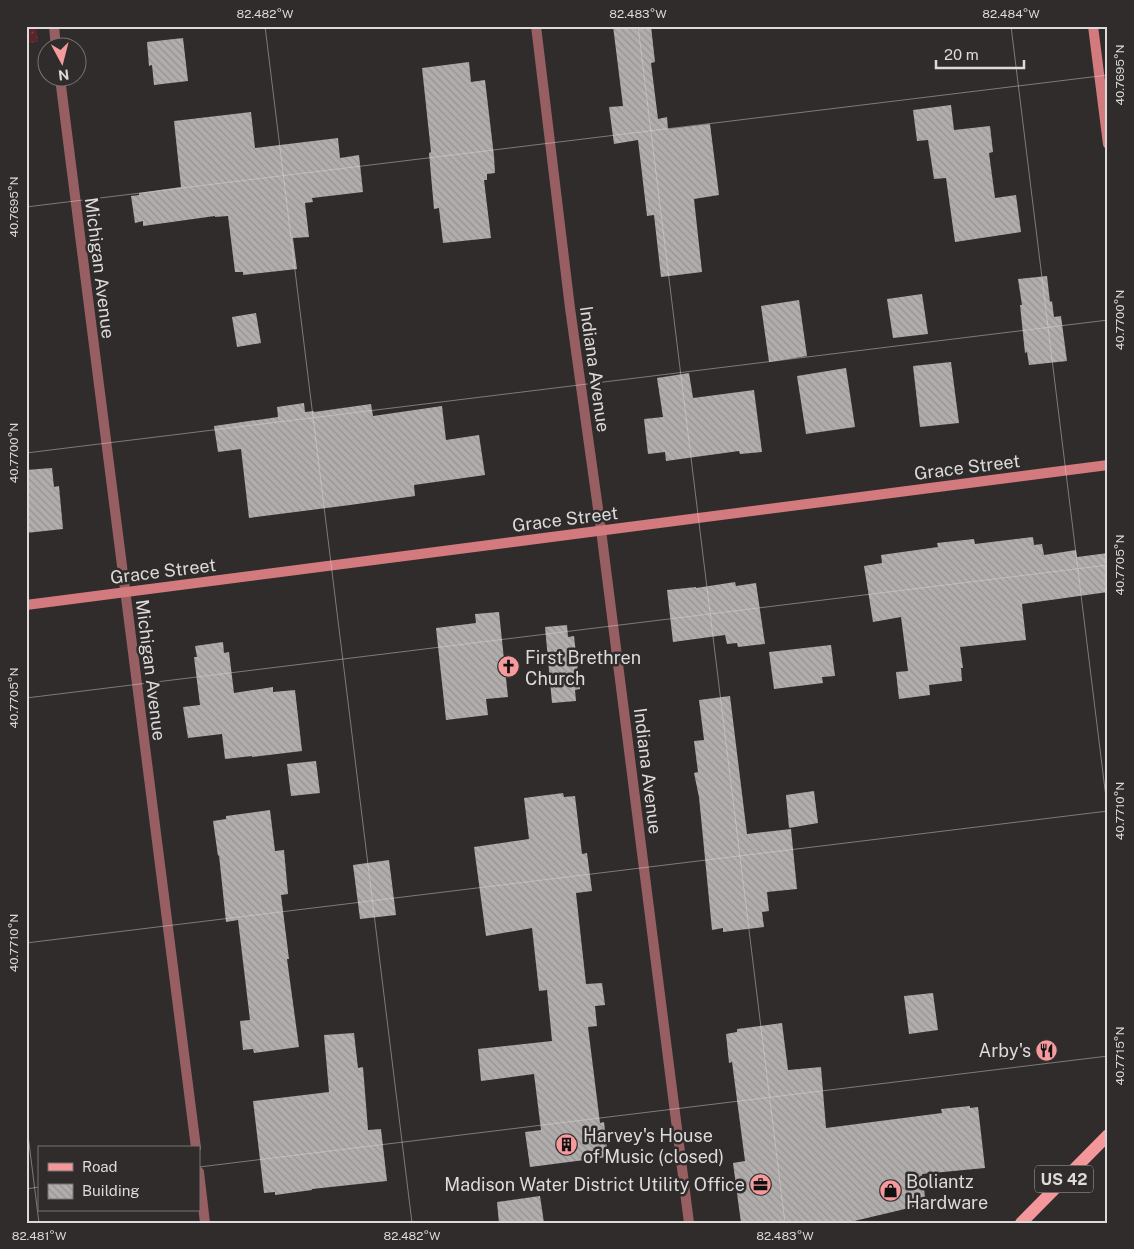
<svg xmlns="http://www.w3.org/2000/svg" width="1134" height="1249" font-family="'Public Sans',sans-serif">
	<defs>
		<pattern id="grass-dots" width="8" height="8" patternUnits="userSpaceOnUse" patternTransform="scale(1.25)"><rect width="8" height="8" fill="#5a2529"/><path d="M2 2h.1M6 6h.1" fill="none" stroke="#714447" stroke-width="1.8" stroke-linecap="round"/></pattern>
		<pattern id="building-back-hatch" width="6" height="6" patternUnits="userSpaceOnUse" patternTransform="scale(1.25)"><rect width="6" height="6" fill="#b1adad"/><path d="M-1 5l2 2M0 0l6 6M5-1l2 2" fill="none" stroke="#959292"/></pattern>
	</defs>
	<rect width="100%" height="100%" fill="#302c2c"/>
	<path fill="url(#grass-dots)" d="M26,26H36L38,42L28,43Z"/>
	<g fill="url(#building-back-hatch)">
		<path d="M613,26H651L655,62L651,63L658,119L667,117L668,129L710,124L719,195L694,199L702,272L661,277L654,215L647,216L638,140L614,144L609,107L623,106Z"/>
		<path d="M183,38L188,81L154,85L152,65L149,66L147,42Z"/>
		<path d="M469,62L471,82L485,80L494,156L495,173L487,174V180H484L491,238L443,243L439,208L434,209L429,153L431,152L422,68Z"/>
		<path d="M951,105L954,130L990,126L993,152L989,153L995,198L1016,195L1021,232L955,242L946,178L934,179L928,140L917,141L913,110Z"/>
		<path d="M251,112L255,148L338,138L340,158L359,155L363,192L312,198L313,202L305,203L309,237L293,238L297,269L243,275V272H235L228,216L215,217V216L143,226V221L135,223L131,196L139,195V193L181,187L174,121Z"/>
		<path d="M1047,276L1050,302L1052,301L1054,317L1061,316L1067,361L1029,365L1027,352L1025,353L1020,305H1022L1018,279Z"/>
		<path d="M922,294L928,334L893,338L887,299Z"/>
		<path d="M799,300L807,356L769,362L761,306Z"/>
		<path d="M256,313L261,343L237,347L232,317Z"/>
		<path d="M951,362L959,423L920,427L913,366Z"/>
		<path d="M846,368L855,427L806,434L797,376Z"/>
		<path d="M689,373L693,398L754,390L762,452L740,454L739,451L666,461L665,452L648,454L644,419L663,417L657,378Z"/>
		<path d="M304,403L305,412L314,411V412L371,404L373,416L442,406L446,440L479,435L485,475L414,485L415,496L350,505L249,518L241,449L218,452L214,426L278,417L277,407Z"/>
		<path d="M52,468L54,487L59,486L63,529L26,533V470Z"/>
		<path d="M1033,537L1034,545L1042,544L1044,555L1076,550L1077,557L1108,553V592L1022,604L1026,640L960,647L963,668H961L962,681L929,685L930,695L899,699L896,672L908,671L901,617L873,622L864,566L882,563L881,555L938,547L937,543L974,539L975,544Z"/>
		<path d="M735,582L736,586L756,583L765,644L738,647L737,643L727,644L725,635L673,642L667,590L696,587V588Z"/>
		<path d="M499,612L508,697L486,699L488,715L446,720L436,628L476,623L475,614Z"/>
		<path d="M567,625L568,637L574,636L580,689L575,690L576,701L552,703L545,627Z"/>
		<path d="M223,642L224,653L229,652L234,693L273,687V692L295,690L302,751L252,757V756L225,759L222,734L188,738L183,707L200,705L194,657H197L195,646Z"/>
		<path d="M831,645L835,676L822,677L823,683L774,689L769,652Z"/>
		<path d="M730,696L747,834L791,829L797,889L767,892L769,911L762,912L764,927L723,932V928L712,930L699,797L694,773L698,772L694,741L704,740L699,700Z"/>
		<path d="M316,761L320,793L291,796L287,764Z"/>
		<path d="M814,791L818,823L789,828L786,795Z"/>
		<path d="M563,793L564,797L575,796L582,854L587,853L592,891L576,893L586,984L602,983L605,1005L595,1006L597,1026L588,1027L600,1123L604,1122L608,1157L530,1167L525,1132L541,1130L534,1074L481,1081L478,1049L552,1041L547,990L539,991L532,928L486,936L474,847L529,839L524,798Z"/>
		<path d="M270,810L275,851L284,850L288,894L281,895L289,959H287L299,1047L254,1053L253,1049L243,1050L240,1021L250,1020L238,920L226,922L219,855L218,856L213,821L226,819V816Z"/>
		<path d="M389,860L396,915L360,919L353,865Z"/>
		<path d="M933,993L938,1030L909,1034L904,996Z"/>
		<path d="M782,1023L788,1070L821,1067L826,1128L942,1113L941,1109L970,1106V1108L978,1107L985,1168L922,1174L926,1204L850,1222L741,1223L733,1163L745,1161L732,1062L729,1063L726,1034L737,1032V1029Z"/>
		<path d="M354,1033L358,1068L363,1067L368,1130L381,1129L387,1181L312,1189V1190L275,1195V1192L264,1193L253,1101L329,1092L324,1035Z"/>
		<path d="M540,1196L544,1223H499L497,1202Z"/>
	</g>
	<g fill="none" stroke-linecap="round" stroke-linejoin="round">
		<g stroke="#975f61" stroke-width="10">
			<path d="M54,26L56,48"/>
			<path d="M536,26L570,308L601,530L689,1223"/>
			<path d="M60,78L196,1148"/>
			<path d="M199,1172L205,1223"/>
		</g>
		<g stroke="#d37a7e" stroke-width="10">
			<path d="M1093,26L1108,144"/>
			<path d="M26,605L1108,465"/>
		</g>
		<path stroke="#f4979b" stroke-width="12" d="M1021,1223L1108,1135"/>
	</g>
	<path fill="none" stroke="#dcdada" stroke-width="1" stroke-opacity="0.45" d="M265,26L412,1223M638,26L785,1223M1011,26L1108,814M26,207L1108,75M26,453L1108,320M26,698L1108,565M26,943L1108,811M26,1119L39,1223M199,1167L1108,1056M26,1189L39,1187"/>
	<defs>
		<symbol id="church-disc" viewBox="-11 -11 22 22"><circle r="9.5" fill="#f59b9e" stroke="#302c2c"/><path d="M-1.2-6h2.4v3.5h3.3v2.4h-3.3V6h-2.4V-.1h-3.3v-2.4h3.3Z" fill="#111"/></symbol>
		<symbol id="restaurant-disc" viewBox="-11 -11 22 22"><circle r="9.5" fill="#f59b9e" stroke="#302c2c"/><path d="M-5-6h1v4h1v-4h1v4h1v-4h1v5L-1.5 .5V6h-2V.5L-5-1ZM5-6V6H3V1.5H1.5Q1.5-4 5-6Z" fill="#111"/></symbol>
		<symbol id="building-disc" viewBox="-11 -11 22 22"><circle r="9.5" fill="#f59b9e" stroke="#302c2c"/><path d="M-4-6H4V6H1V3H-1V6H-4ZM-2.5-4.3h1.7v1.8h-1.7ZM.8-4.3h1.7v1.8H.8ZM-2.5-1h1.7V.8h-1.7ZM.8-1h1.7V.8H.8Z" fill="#111"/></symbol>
		<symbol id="office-disc" viewBox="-11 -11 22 22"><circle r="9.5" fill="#f59b9e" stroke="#302c2c"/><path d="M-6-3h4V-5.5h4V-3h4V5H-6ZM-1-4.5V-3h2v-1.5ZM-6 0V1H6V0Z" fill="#111"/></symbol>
		<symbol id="shop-disc" viewBox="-11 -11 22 22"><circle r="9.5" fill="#f59b9e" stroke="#302c2c"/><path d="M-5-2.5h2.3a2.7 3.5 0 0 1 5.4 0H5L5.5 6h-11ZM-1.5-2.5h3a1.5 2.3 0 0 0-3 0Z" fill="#111"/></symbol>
	</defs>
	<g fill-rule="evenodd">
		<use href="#church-disc" x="496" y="654" width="25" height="25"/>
		<use href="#restaurant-disc" x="1034" y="1038" width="25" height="25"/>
		<use href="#building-disc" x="554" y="1132" width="25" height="25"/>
		<use href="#office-disc" x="748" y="1172" width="25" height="25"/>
		<use href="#shop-disc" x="878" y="1178" width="25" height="25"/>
	</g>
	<g text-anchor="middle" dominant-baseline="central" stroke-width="5" stroke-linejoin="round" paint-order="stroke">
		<rect fill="#302c2c" stroke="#a8a6a6" stroke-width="1" x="1035" y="1165.5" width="58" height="27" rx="4"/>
		<g font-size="16" font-weight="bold" fill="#dcdada">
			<text x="1064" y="1179">US 42</text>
		</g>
		<g font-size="18" fill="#dcdada" stroke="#302c2c">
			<text transform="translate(100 268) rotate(83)">Michigan Avenue</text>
			<text transform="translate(595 369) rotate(82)">Indiana Avenue</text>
			<text transform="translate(967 467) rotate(-7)">Grace Street</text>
			<text transform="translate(565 519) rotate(-7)">Grace Street</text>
			<text transform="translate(163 571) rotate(-7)">Grace Street</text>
			<text transform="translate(151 670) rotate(83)">Michigan Avenue</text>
			<text transform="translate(648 771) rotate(83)">Indiana Avenue</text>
		</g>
		<g font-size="18" fill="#dcdada" stroke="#302c2c" text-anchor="start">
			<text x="525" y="657">First Brethren<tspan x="525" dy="21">Church</tspan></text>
			<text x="1031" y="1050" text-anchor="end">Arby's</text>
			<text x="583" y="1135">Harvey's House<tspan x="583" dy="21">of Music (closed)</tspan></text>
			<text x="906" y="1181">Boliantz<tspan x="906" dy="21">Hardware</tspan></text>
			<text x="745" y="1184" text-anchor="end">Madison Water District Utility Office</text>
		</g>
	</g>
	<rect width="1134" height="1249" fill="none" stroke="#302c2c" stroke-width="55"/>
	<rect x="38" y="1146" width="162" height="65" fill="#302c2c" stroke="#757272"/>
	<rect x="48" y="1163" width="25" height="8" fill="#f4979b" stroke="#757272"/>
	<text x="82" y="1172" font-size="15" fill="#dcdada">Road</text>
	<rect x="48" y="1184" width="25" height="15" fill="url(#building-back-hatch)" stroke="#757272"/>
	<text x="82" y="1196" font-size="15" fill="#dcdada">Building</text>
	<g transform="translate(62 62) rotate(173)"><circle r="24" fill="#302c2c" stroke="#757272"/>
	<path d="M0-4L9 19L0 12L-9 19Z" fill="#f59b9e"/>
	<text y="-8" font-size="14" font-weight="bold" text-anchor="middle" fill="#dcdada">N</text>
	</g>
	<path d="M936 60v8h88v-8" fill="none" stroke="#dcdada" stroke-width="2.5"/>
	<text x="944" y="60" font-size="15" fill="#dcdada" stroke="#302c2c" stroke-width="4" paint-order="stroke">20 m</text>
	<rect x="28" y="28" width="1078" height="1194" fill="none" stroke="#dcdada" stroke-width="2"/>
	<g font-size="12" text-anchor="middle" fill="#dcdada">
		<text x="265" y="18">82.482°W</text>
		<text x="638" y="18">82.483°W</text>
		<text x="1011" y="18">82.484°W</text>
		<text transform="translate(1120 75) rotate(-90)" y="4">40.7695°N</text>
		<text transform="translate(14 207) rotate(-90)" y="4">40.7695°N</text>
		<text transform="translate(1120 320) rotate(-90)" y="4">40.7700°N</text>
		<text transform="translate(14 453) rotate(-90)" y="4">40.7700°N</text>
		<text transform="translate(1120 565) rotate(-90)" y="4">40.7705°N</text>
		<text transform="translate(14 698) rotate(-90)" y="4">40.7705°N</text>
		<text transform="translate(1120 811) rotate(-90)" y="4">40.7710°N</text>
		<text transform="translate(14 943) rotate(-90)" y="4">40.7710°N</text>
		<text transform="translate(1120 1056) rotate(-90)" y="4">40.7715°N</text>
		<text x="39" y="1240">82.481°W</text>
		<text x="412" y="1240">82.482°W</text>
		<text x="785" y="1240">82.483°W</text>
	</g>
</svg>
